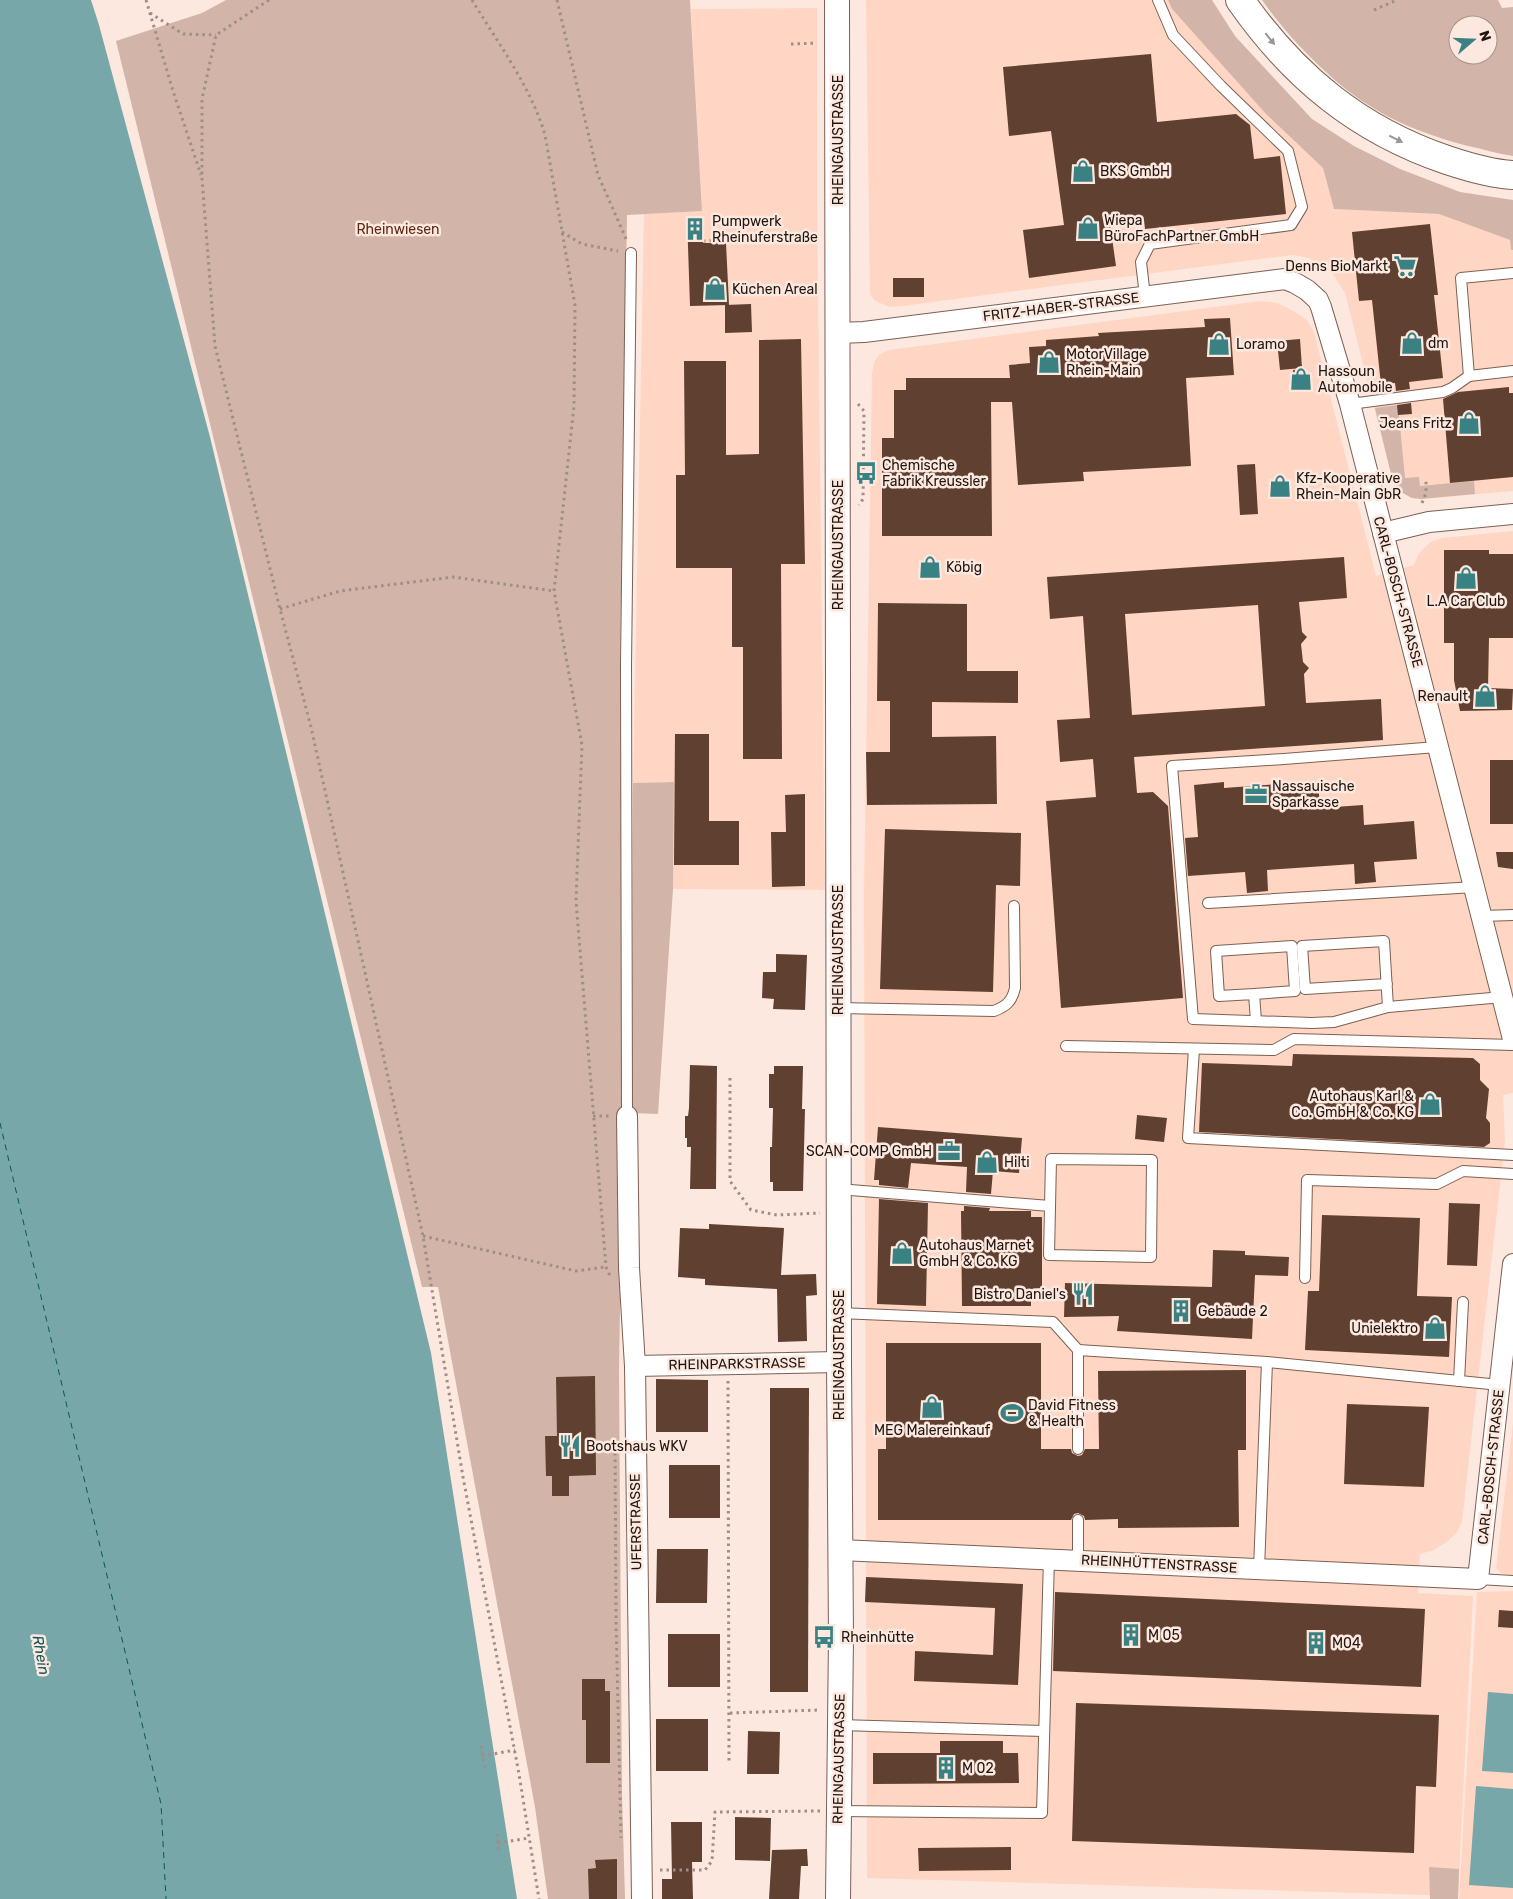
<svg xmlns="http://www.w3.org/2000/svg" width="1513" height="1899" font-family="Rubik,sans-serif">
	<rect width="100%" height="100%" fill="#fce8de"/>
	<g fill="#ffd6c3">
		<path d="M866,0H1168L1172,9L1266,114L1323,168L1334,209L1439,214L1510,240L1511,250H1513V491L1421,499L1412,498L1399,491L1392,478L1345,293L1332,273L1322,265L1309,258L1292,255L902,306L889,307L874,300L870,294Z"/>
		<path d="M817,8V207L825,890L673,889L674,782L633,783L644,214L702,211L691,9Z"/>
		<path d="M1260,301L1278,303L1295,312L1307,320L1314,332L1376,576L1414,565L1418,555L1424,548L1431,542L1442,538L1513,531V1093L1503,1095L1505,1141L1462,1522L1457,1532L1448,1541L1434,1550L1420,1554L1418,1593L1473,1596L1458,1896L867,1878L864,894L872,374L874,362L880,354L889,350Z"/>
		<path d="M1513,1423V1576L1501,1573L1496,1568Z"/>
		<path d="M1513,1591V1899H1459L1477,1592Z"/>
	</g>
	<g fill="#d2b5a8" fill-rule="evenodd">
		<path d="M226,0H690L702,211L627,215L620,654L623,1110L619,1372L622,1794L625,1899H548L535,1807L438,1287H422L116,41L202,13Z"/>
		<path d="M1168,0H1212L1235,36L1312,119L1354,146L1400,169L1460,192L1513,200V250H1511L1510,240L1439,214L1334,209L1323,168L1266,114L1172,9Z"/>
		<path d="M1262,0H1498L1502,8L1513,7V156C1498,154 1483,149 1468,146C1437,138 1397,124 1370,106C1331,82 1288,37 1262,0ZM1458,25H1488V55H1458Z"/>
		<path d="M1398,405L1405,478L1419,477L1420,486L1474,481L1475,494L1421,499L1412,498L1399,491L1392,478L1375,408Z"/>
		<path d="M674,782L673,889L658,1114L632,1113L633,783Z"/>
		<path d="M1429,1867L1459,1869L1458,1899H1430Z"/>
	</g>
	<g fill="#77a7a8">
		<path d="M0,0H91L99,25L210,437L431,1353L517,1899H0Z"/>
		<path d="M1488,1692L1513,1694V1773L1482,1771Z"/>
		<path d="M1476,1786L1513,1789V1888L1469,1885Z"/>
	</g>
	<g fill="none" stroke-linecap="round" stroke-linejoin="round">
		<path stroke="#0e5556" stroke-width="1" stroke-dasharray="6 5" stroke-linecap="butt" d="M0,1123L161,1804L166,1899"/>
	</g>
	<g fill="#604031" fill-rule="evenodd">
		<path d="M1151,54L1157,122L1236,114L1250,125L1254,159L1280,156L1286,214L1145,229L1144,220L1110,224L1116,266L1029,278L1023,230L1064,225L1051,131L1009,136L1003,67Z"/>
		<path d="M702,216L703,243H726L729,305L690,306L687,217Z"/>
		<path d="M1430,224L1438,295H1434L1443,378L1409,382L1410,389L1396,391L1395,383L1381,385L1372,300L1359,301L1352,232Z"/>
		<rect x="893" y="278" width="31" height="19"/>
		<path d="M751,304L752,332L725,333V305Z"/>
		<path d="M1230,318L1234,375L1186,378L1191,466L1083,472L1084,481L1018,485L1012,402H991L992,536H882V438H894V390H906V378H1010L1009,365L1030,363L1029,347L1046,346V340L1099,336L1098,333L1205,327L1204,319Z"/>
		<path d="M801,339L805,564H781L782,759H743V647H732V568H676V475H685L684,361H726V455L759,454V340Z"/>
		<path d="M1300,339L1302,368L1280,370L1277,341Z"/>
		<path d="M1306,369L1308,388L1295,389L1293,370Z"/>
		<path d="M1509,387V393H1513V477L1450,483L1443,399L1458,392Z"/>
		<path d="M1411,403L1412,414L1398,415L1397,405Z"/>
		<path d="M1255,464L1258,514L1240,515L1237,465Z"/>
		<path d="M1444,550H1489V554H1513V638H1489L1488,688L1513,689L1512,710L1460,711L1454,680V643H1444Z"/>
		<path d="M1344,557L1347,598L1299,602L1302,632L1307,637L1301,644L1303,662L1309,668L1304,674L1306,703L1381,699L1383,740L1134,757L1137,793L1153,792L1168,806L1183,998L1061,1008L1046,801L1096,797L1093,759L1060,762L1057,720L1090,718L1083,616L1050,619L1047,577ZM1258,605L1265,706L1132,715L1125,614Z"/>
		<path d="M878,603L967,604V671H1018V703L932,702V737L996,736L997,804L867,805L866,752H890V701H877Z"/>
		<path d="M675,734H709V821H739V865H674Z"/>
		<rect x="1490" y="760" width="23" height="64"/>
		<path d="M1318,781L1320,808L1363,805L1364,825L1414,821L1417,859L1374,862L1376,882L1355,884L1354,864L1267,870L1268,891L1247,893L1245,872L1188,876L1185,838L1198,837L1194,785L1224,782V788Z"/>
		<path d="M805,794V886L772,887L771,832H786L785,795Z"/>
		<path d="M885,829L1021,833L1020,886L996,885L993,992L880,989Z"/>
		<path d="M1496,852H1513V869L1498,867Z"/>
		<path d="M776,954L807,955L805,1010L773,1009L774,999L762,998L763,972H776Z"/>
		<path d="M1293,1054L1473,1058L1480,1064V1080L1489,1089L1486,1118L1490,1123V1143L1484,1147L1199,1132L1202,1063L1292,1066Z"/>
		<path d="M690,1065L717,1066L716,1189H690L691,1147H687V1138H685V1116H688L689,1108Z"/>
		<path d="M774,1066H803L802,1109H805L803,1191H773V1182H770V1147H772L773,1108H769V1074H774Z"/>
		<path d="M1137,1115L1167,1118L1164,1142L1135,1139Z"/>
		<path d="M878,1127L1022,1138L1019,1173L993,1171L991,1194L966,1192L967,1167L911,1163L908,1188L879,1185V1180H874Z"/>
		<path d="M879,1199L928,1203L926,1306L877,1304Z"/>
		<path d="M1449,1203L1480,1204L1477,1266L1447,1265Z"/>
		<path d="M964,1206L990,1208L989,1211H1031V1217H1042V1288L1031,1289V1306H962L961,1211H964Z"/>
		<path d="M1322,1215L1420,1218L1417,1296L1452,1297L1449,1357L1305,1350L1308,1291H1319Z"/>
		<path d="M709,1224L784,1228L781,1275L816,1274L817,1295L806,1296L807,1341L778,1342L777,1289L705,1285V1279L678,1277L680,1228L709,1229Z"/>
		<path d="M1213,1250L1245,1251V1255L1289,1257L1288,1276L1255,1275L1252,1339L1117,1331L1119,1316L1064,1317L1065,1283L1212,1287Z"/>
		<path d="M886,1343H1041V1449H1071L1072,1453L1078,1456L1082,1455L1085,1449H1099L1098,1371L1246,1370V1450H1238L1239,1527L1118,1528V1519L1085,1520L1084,1516L1078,1513L1074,1514L1071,1520H878V1449H886Z"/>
		<path d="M595,1376L596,1475L569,1476V1496H552V1476H546L545,1436H557L556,1377Z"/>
		<path d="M656,1379L708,1380V1432H656Z"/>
		<path d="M770,1388H809L808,1692H770Z"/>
		<path d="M1347,1404L1429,1407L1424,1487L1344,1484Z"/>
		<rect x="669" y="1465" width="51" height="53"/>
		<path d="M657,1549H708L707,1603H656Z"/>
		<path d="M866,1577L1023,1584L1018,1685L914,1681L915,1651L993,1655L995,1608L865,1602Z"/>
		<path d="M1055,1592L1425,1609L1421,1687L1053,1671Z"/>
		<path d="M1499,1610L1513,1611V1628L1498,1627Z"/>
		<rect x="668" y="1634" width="52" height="53"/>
		<path d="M582,1679H605V1691H610V1763H586V1720H582Z"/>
		<path d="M1076,1703L1439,1715L1436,1787L1416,1786L1414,1853L1072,1841Z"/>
		<rect x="656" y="1719" width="52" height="52"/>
		<path d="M748,1731L780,1732L779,1774H747Z"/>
		<path d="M940,1741H1003V1753H1018L1019,1783L873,1784V1753H940Z"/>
		<path d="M735,1817L771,1818L770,1861L735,1860Z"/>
		<path d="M671,1822H702V1862H692L693,1899H662V1879H672Z"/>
		<path d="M1011,1847V1870L919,1871L918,1848Z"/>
		<path d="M807,1849L808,1866H801L799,1899H769L772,1850Z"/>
		<path d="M617,1859V1899H589L588,1869L596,1868L595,1860Z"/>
	</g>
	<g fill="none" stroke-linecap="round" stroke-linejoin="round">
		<defs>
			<g id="service">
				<path d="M1513,273L1461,278L1469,376L1513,371"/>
				<path d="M1145,296L1141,262L1150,244L1291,225L1302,207L1288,151L1221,86L1173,35L1158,0"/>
				<path d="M1350,404L1443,392L1452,388L1469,376"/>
				<path d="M1437,747L1284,759L1172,766L1193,1019L1312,1023L1334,1022L1388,1007L1503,997"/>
				<path d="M1208,903L1475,887"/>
				<path d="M1482,916L1513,915"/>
				<path d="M1387,984L1305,989L1302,946L1384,941L1388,1007"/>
				<path d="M1254,994L1219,996L1216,951L1292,946L1295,991L1254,994L1256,1021"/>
				<path d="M838,1008L994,1011C1007,1006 1012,1001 1015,988L1014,906"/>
				<path d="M1066,1046L1274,1050L1294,1039L1513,1045"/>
				<path d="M1194,1049L1188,1138L1513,1155"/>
				<path d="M627,1116L626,665L631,253"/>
				<path d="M1051,1159L1152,1160L1151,1257L1049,1255Z"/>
				<path d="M838,1189L1050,1206"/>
				<path d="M1305,1278L1307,1180L1437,1184L1463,1171L1513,1174"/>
				<path d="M839,1313L1053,1322L1078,1350V1449"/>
				<path d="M1078,1350L1267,1362L1500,1385"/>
				<path d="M1459,1381L1463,1302"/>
				<path d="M1078,1560V1520"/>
				<path d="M1259,1569L1267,1362"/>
				<path d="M1478,1579L1513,1581"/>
				<path d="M840,1725L1044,1731"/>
				<path d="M839,1811L1042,1813L1049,1558"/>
			</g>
			<g id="minor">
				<path d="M838,333L864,332L1285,279L1295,283L1307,290L1318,300L1321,307L1350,404L1513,1039"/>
				<path d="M1383,533L1429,522L1513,514"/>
				<path d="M627,1116L629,1268L635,1366L642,1899"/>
				<path d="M635,1366L839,1362"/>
				<path d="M840,1550L1478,1579L1513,1264"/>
			</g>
			<path id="tertiary" d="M837,0L839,1362L841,1637L838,1899"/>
			<path id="motorway" d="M1240,0C1293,76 1358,130 1447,160C1468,167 1491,174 1513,175"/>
		</defs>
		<use href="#service" stroke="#7d6053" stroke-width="12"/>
		<use href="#minor" stroke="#7d6053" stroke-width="22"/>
		<use href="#tertiary" stroke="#7d6053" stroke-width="26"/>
		<use href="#motorway" stroke="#7d6053" stroke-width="30"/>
		<g stroke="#9e8e86" stroke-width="3" stroke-dasharray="2.5 4" stroke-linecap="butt">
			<path d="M146,0L173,91L201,175"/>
			<path d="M269,0L216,35L202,99V178L215,346L280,609L311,727L423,1236L463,1477L519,1774L539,1899"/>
			<path d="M472,0C498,43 531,87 545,135L575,305L574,406L554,591L582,745L576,901L606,1267L610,1276"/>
			<path d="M557,0L598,175L627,241"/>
			<path d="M1374,10L1397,0"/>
			<path d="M150,13L183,34L216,35"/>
			<path d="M791,44L817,43"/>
			<path d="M562,232L582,244L618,251"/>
			<path d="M703,241L817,236"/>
			<path d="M858,404L864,411L863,499L859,505"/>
			<path d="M1422,503L1426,493V481"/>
			<path d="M280,609L340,591L453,577L554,591"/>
			<path d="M730,1078V1181L751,1210L777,1215L820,1213"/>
			<path d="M593,1116H610"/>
			<path d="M423,1236L576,1271L606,1267"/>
			<path d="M728,1381L729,1764"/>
			<path d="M615,1440L616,1620L621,1838"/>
			<path d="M730,1713L820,1710"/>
			<path d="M481,1746L485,1768"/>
			<path d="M482,1756L515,1750"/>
			<path d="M497,1834L499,1850"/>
			<path d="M498,1843L529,1838"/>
			<path d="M660,1870H705L712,1861L715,1812L820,1811"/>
		</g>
		<use href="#service" stroke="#fff" stroke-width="10"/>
		<use href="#minor" stroke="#fff" stroke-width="20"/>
		<use href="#tertiary" stroke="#fff" stroke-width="24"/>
		<use href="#motorway" stroke="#fff" stroke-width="28"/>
	</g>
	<defs><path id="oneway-solid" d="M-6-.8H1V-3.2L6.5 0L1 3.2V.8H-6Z" transform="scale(1.25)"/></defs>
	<g fill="#9b9693">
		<use href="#oneway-solid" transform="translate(1270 39) rotate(51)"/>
		<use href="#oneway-solid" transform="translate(1396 139) rotate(27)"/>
	</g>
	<defs>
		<symbol id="shop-bare" viewBox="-9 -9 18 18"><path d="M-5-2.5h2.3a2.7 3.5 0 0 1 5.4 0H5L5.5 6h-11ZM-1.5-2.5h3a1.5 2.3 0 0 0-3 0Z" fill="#398182" stroke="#fce8de" stroke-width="2.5" paint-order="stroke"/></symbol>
		<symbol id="building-bare" viewBox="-9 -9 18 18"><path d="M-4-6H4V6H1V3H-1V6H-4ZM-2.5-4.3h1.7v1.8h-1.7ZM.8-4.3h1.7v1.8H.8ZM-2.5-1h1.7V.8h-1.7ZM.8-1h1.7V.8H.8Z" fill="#398182" stroke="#fce8de" stroke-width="2.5" paint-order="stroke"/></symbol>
		<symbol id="supermarket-bare" viewBox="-9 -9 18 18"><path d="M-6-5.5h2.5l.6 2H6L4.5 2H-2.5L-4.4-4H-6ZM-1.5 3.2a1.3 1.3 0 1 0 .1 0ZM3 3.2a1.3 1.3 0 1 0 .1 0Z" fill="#398182" stroke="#fce8de" stroke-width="2.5" paint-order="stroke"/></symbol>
		<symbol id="bus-bare" viewBox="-9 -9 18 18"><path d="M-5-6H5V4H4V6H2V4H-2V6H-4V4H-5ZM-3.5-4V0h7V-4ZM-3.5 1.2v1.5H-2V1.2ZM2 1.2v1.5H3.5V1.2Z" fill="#398182" stroke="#fce8de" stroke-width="2.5" paint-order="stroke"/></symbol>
		<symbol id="office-bare" viewBox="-9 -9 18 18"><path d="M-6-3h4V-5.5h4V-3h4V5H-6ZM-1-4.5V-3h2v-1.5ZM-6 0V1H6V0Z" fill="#398182" stroke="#fce8de" stroke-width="2.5" paint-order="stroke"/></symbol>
		<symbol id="restaurant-bare" viewBox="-9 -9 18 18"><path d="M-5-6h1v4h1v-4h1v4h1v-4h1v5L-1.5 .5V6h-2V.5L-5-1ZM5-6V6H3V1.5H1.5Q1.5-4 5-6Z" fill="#398182" stroke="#fce8de" stroke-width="2.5" paint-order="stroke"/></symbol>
		<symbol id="stadium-bare" viewBox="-9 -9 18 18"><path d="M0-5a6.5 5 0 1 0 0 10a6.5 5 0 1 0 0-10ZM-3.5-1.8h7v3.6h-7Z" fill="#398182" stroke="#fce8de" stroke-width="2.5" paint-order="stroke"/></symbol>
	</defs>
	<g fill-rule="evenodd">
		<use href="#shop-bare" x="1067" y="155" width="32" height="32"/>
		<use href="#shop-bare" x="1072" y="212" width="32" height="32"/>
		<use href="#building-bare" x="679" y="213" width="32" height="32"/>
		<use href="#supermarket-bare" x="1389" y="250" width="32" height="32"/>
		<use href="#shop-bare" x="699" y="273" width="32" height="32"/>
		<use href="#shop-bare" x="1396" y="327" width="32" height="32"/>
		<use href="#shop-bare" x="1203" y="328" width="32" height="32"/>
		<use href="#shop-bare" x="1033" y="346" width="32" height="32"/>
		<use href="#shop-bare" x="1285" y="363" width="32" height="32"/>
		<use href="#shop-bare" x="1453" y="407" width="32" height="32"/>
		<use href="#bus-bare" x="850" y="457" width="32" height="32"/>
		<use href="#shop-bare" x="1264" y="470" width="32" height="32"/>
		<use href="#shop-bare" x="914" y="551" width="32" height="32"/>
		<use href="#shop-bare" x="1450" y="562" width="32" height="32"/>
		<use href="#shop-bare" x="1469" y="680" width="32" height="32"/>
		<use href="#office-bare" x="1240" y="778" width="32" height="32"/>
		<use href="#shop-bare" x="1414" y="1088" width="32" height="32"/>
		<use href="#office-bare" x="933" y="1135" width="32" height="32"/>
		<use href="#shop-bare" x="971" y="1146" width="32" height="32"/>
		<use href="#shop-bare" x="886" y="1237" width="32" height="32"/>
		<use href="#restaurant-bare" x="1067" y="1278" width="32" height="32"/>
		<use href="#building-bare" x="1165" y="1295" width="32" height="32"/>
		<use href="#shop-bare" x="1419" y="1312" width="32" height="32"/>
		<use href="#shop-bare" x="916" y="1391" width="32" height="32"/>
		<use href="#stadium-bare" x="996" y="1397" width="32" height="32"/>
		<use href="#restaurant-bare" x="554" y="1430" width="32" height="32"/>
		<use href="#building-bare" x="1115" y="1619" width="32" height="32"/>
		<use href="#bus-bare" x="808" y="1621" width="32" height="32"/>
		<use href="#building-bare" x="1300" y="1627" width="32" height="32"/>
		<use href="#building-bare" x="930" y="1752" width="32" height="32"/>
	</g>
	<g text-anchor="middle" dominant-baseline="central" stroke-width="5" stroke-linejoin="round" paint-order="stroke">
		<g font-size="14" fill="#201510" stroke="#fce8de">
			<text transform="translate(838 140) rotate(-90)">RHEINGAUSTRASSE</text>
			<text transform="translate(1061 307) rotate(-7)">FRITZ-HABER-STRASSE</text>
			<text transform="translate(838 545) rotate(-90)">RHEINGAUSTRASSE</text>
			<text transform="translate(1398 592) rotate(75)">CARL-BOSCH-STRASSE</text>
			<text transform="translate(838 950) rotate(-90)">RHEINGAUSTRASSE</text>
			<text transform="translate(839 1355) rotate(-90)">RHEINGAUSTRASSE</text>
			<text transform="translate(737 1364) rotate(-1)">RHEINPARKSTRASSE</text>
			<text transform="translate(1491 1467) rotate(-84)">CARL-BOSCH-STRASSE</text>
			<text transform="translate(636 1522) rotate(-91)">UFERSTRASSE</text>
			<text transform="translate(1159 1564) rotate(3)">RHEINHÜTTENSTRASSE</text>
			<text transform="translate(839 1759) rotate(-89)">RHEINGAUSTRASSE</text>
		</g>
		<g font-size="14" fill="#201510" stroke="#fce8de" text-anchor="start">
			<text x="1100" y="171">BKS GmbH</text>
			<text x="1104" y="220">Wiepa<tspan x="1104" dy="16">BüroFachPartner GmbH</tspan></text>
			<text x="712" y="221">Pumpwerk<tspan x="712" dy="16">Rheinuferstraße</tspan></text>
			<text x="1388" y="266" text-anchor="end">Denns BioMarkt</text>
			<text x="732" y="289">Küchen Areal</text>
			<text x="1428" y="343">dm</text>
			<text x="1236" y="344">Loramo</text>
			<text x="1066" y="354">MotorVillage<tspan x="1066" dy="16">Rhein-Main</tspan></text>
			<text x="1318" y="371">Hassoun<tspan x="1318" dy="16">Automobile</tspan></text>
			<text x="1452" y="423" text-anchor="end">Jeans Fritz</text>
			<text x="882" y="465">Chemische<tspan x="882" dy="16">Fabrik Kreussler</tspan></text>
			<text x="1296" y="478">Kfz-Kooperative<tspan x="1296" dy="16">Rhein-Main GbR</tspan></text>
			<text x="946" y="567">Köbig</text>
			<text x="1466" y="601" text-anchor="middle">L.A Car Club</text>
			<text x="1468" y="696" text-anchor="end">Renault</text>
			<text x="1272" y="786">Nassauische<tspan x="1272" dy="16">Sparkasse</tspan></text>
			<text x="1414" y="1096" text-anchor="end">Autohaus Karl &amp;<tspan x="1414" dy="16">Co. GmbH &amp; Co. KG</tspan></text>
			<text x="932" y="1151" text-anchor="end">SCAN-COMP GmbH</text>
			<text x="1004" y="1162">Hilti</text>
			<text x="919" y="1245">Autohaus Marnet<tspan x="919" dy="16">GmbH &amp; Co. KG</tspan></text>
			<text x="1066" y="1294" text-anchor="end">Bistro Daniel's</text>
			<text x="1198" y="1311">Gebäude 2</text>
			<text x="1418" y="1328" text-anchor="end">Unielektro</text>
			<text x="1028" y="1405">David Fitness<tspan x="1028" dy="16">&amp; Health</tspan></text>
			<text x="932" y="1430" text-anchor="middle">MEG Malereinkauf</text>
			<text x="586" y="1446">Bootshaus WKV</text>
			<text x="1148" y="1635">M 05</text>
			<text x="841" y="1637">Rheinhütte</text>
			<text x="1332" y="1643">M04</text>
			<text x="962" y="1768">M 02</text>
		</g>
		<g font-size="14" fill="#5e2c12" stroke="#fce8de">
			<text x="398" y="229">Rheinwiesen</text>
		</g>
		<g font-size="15" font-style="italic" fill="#0e5556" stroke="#fce8de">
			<text transform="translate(41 1655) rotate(80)">Rhein</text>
		</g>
	</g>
	<g transform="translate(1473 40) rotate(71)"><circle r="24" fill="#fce8de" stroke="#a4948c"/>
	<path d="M0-4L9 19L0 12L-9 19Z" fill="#398182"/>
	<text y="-8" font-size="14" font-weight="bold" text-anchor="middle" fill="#201510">N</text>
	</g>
</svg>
